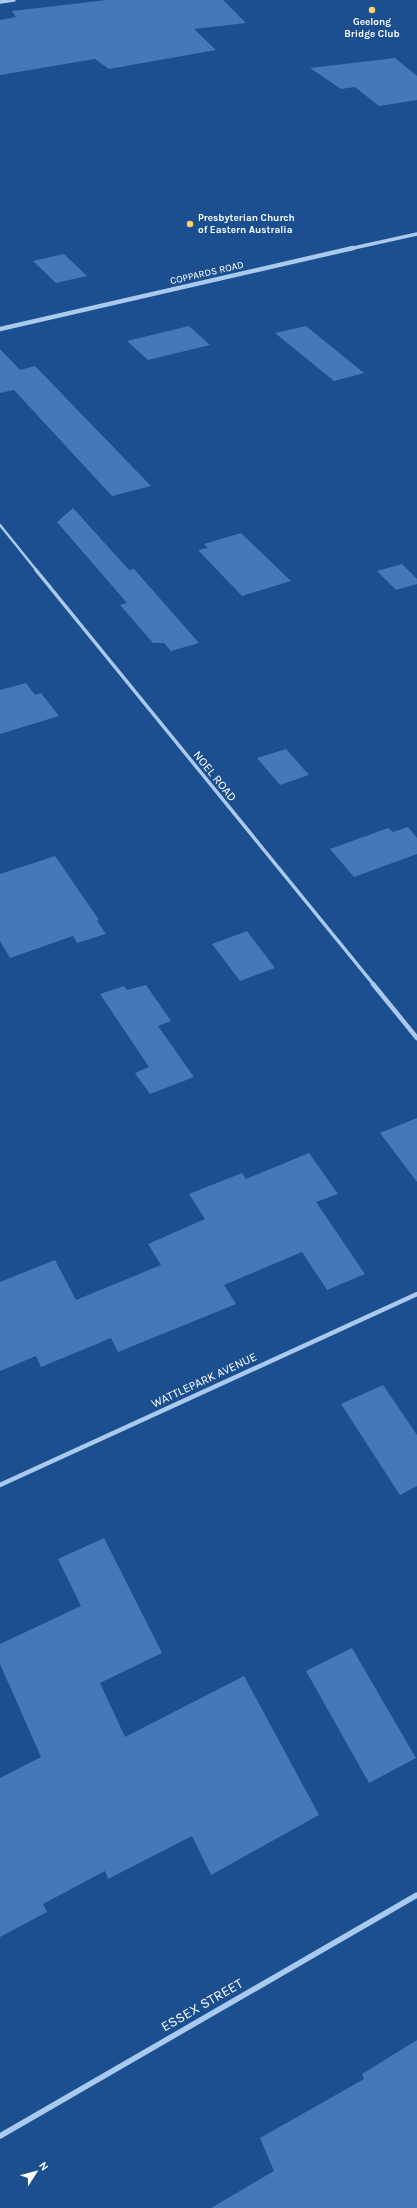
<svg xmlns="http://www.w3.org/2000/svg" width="417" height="2208" font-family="Karla,sans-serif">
	<rect width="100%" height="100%" fill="#1b4f8f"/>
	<g fill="#4478b7">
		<path d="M107,0H223L246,23L194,29L216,50L109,69L95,59L0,75V20L16,17L12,11Z"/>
		<path d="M395,58L417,76V100L379,106L355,87L341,89L310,68Z"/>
		<path d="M64,254L87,276L56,283L33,261Z"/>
		<path d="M189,326L210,345L148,360L127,341Z"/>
		<path d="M306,326L364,373L334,381L275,333Z"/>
		<path d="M0,349L20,370L35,366L151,486L112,496L14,390L0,393Z"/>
		<path d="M73,508L129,570L134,569L199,643L171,651L164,643H153L120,605L127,603L57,522Z"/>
		<path d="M241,533L291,581L242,596L198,550L208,548L204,544Z"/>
		<path d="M402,564L417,579V584L396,590L377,571Z"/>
		<path d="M26,683L35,695L41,693L59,716L0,734V690Z"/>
		<path d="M286,749L309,775L280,785L257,758Z"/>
		<path d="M408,827L417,838V854L354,877L330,849L388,828L393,832Z"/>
		<path d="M55,856L99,920L97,921L106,934L77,943L73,936L10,958L0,941V874Z"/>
		<path d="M247,931L275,968L240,981L212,944Z"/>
		<path d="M146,985L171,1021L158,1026L194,1077L150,1094L135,1073L149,1067L100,994L124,986L127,990Z"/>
		<path d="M417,1118V1182L380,1133Z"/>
		<path d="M309,1153L338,1194L316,1202L365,1274L327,1290L302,1252L224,1285L236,1304L118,1352L111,1338L41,1367L36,1356L0,1371V1282L55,1260L76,1300L161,1265L148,1244L205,1219L189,1194L242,1173L246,1179Z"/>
		<path d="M383,1385L417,1435V1486L400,1495L341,1404Z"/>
		<path d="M104,1538L162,1653L100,1683L125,1737L244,1676L319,1815L211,1875L192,1836L108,1879L105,1871L43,1904L47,1912L0,1937V1778L41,1757L0,1664V1644L81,1606L58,1559Z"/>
		<path d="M352,1648L416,1758L369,1783L306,1671Z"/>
		<path d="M417,2040V2208H211L274,2171L260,2138L364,2079L362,2074Z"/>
	</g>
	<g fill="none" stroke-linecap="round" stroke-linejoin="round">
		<path stroke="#a9c9ee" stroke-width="2.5" d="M0,525L37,571"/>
		<path stroke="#a9c9ee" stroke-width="3.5" d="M36,570L374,985"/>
		<g stroke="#a9c9ee" stroke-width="4.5">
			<path d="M373,984L417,1038"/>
			<path d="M0,1485L417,1294"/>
		</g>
		<path stroke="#a9c9ee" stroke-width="5.5" d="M0,2136L417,1895"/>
		<g stroke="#a9c9ee" stroke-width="3.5">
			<path d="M0,2L14,0"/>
			<path d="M349,249L417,234"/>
		</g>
		<path stroke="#a9c9ee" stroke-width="4.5" d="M0,329L353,248"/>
	</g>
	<g fill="#ffd166" stroke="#1b4f8f" stroke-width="1.5">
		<circle cx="372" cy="10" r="4"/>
		<circle cx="190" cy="224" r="4"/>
	</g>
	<g text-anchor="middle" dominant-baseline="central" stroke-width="4" stroke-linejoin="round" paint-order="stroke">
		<g font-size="10" font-weight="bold" fill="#fff" stroke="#1b4f8f">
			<text x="372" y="22">Geelong<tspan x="372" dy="12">Bridge Club</tspan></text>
			<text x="198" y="218" text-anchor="start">Presbyterian Church<tspan x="198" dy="12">of Eastern Australia</tspan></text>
		</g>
		<g font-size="10" fill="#fff" stroke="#1b4f8f">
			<text transform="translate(207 273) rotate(-13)">COPPARDS ROAD</text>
		</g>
		<g font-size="12" fill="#fff" stroke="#1b4f8f">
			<text transform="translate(215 776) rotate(51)">NOEL ROAD</text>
			<text transform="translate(204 1380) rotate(-25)">WATTLEPARK AVENUE</text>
		</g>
		<g font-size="14" fill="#fff" stroke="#1b4f8f">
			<text transform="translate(202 2005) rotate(-30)">ESSEX STREET</text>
		</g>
	</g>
	<g transform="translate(36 2172) rotate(54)" stroke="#1b4f8f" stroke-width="3" paint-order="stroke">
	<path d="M0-3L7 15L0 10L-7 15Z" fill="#ffffff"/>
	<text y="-6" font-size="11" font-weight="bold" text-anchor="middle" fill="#ffffff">N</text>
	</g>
</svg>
